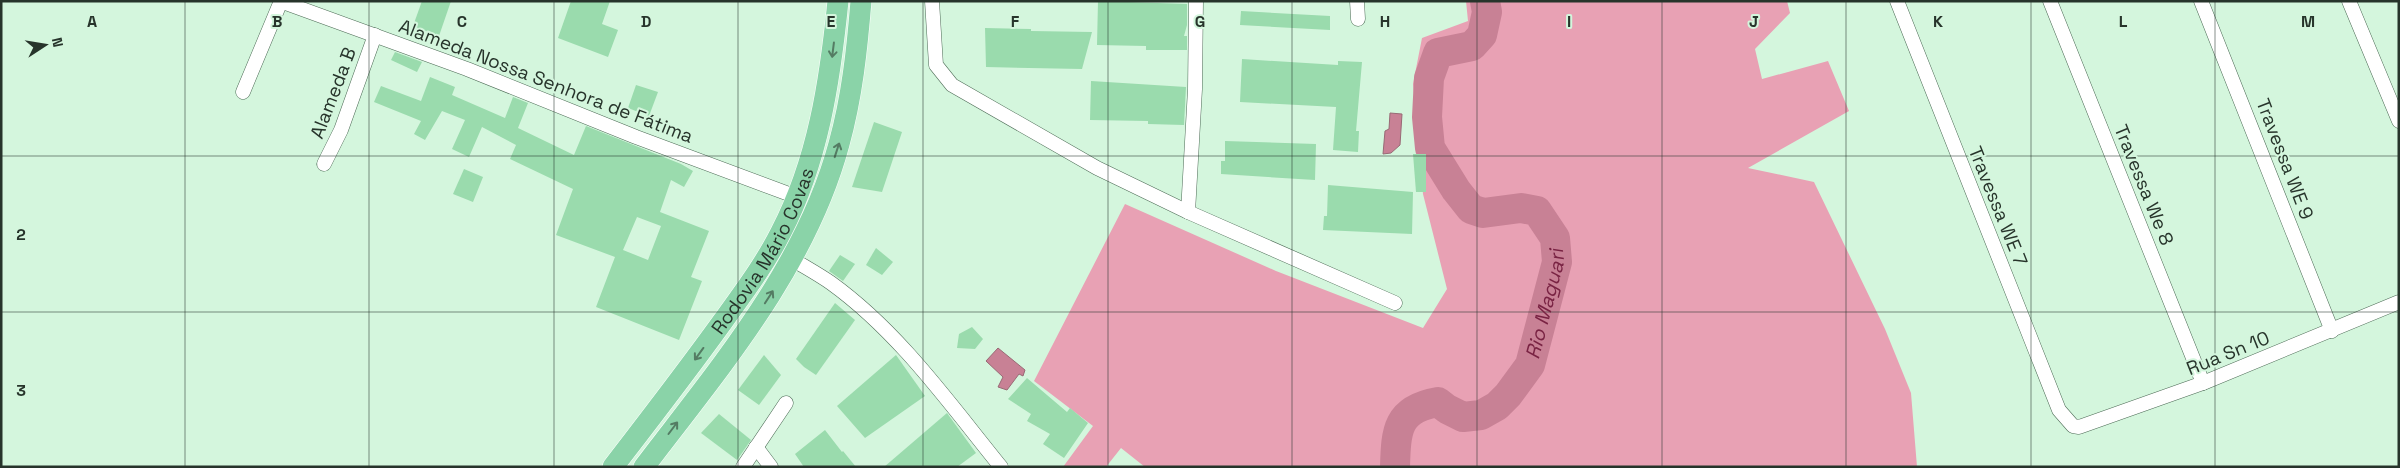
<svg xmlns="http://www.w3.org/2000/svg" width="2400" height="468" font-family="'Space Grotesk',sans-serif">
	<rect width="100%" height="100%" fill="#d4f6dd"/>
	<path fill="#e8a1b4" d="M1466,1H1787L1790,13L1755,49L1762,79L1828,61L1849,111L1748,168L1814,182L1885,329L1911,393L1917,467H1145L1121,448L1106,467H1063L1093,426L1034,381L1125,204L1276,271L1423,328L1447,289L1423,194L1413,84L1422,38L1468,21Z"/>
	<g fill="#c88195" stroke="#986a75">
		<path d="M1390,113L1402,114L1400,145L1391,153L1383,154L1385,131L1389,129Z"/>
		<path d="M998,348L1025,370L1023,376L1019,374L1007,390L998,387L1003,377L986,361Z"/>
	</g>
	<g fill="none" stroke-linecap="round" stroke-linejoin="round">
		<path stroke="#c88195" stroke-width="30" id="s1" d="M1395,467C1396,430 1397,409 1438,402L1447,409L1463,417L1481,415L1497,406L1508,395L1530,365L1557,262L1555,238L1537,211L1521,208L1483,213L1471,209L1456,190L1430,148L1427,117L1429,78L1438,53L1472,46L1482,35L1487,12L1485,1"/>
	</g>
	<g fill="#9adbad" fill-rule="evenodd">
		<path d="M422,1H451L439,36L413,26Z"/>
		<path d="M571,1H610L602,24L618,30L608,57L558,38Z"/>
		<path d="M1098,1L1187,4V25L1184,36H1187V50H1146V46L1097,45Z"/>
		<path d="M1241,11L1330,16V30L1240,25Z"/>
		<path d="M985,28L1031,29V31L1092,32L1082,69L986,67Z"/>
		<path d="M395,52L422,62L417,72L391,60Z"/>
		<path d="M1242,59L1338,65V61L1362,62L1356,131H1359L1358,152L1333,150L1336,107L1240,102Z"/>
		<path d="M430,77L455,87L452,95L505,118L513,97L528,103L518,128L574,155L586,126L681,164L693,171L684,187L671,180L660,212L709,231L691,277L702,281L679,340L596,307L615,257L556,235L573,189L510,159L516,145L482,127L469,157L452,149L465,120L442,111L425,140L414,134L421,121L374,102L381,86L421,101ZM637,217L661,226L648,260L623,250Z"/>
		<path d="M1091,81L1186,87L1184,125L1148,124V121L1090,120Z"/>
		<path d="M636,85L658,92L649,116L628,108Z"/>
		<path d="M874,122L902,132L882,192L852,187Z"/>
		<path d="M1225,141L1316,144L1315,180L1221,174V161H1225Z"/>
		<path d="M1413,154H1426V192H1416Z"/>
		<path d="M464,169L483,177L473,202L453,194Z"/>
		<path d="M1328,185L1413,192L1412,234L1323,230L1324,216H1327Z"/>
		<path d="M876,248L893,262L882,275L866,265Z"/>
		<path d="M840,255L855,264L843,281L829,271Z"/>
		<path d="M835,303L855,320L816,375L804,367L796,359Z"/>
		<path d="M972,327L983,339L975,349L957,348L959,334Z"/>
		<path d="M764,355L781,375L759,405L738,390Z"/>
		<path d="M896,355L925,396L865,438L837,406Z"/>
		<path d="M1027,378L1067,412L1070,408L1088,423L1064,458L1043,444L1050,434L1027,421L1031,414L1008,399Z"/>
		<path d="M947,413L976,453L957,467H884Z"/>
		<path d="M719,414L751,440L737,460L701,433Z"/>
		<path d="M825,430L842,452L843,451L856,467H804L795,454Z"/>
	</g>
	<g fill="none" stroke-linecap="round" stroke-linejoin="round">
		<defs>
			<g id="street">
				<path d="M280,1L467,69L636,137L797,197"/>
				<path d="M932,1L936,65L952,85L1097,168L1188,212L1395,303"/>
				<path d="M1357,1L1358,19"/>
				<path d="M1897,1L2059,410L2073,426L2079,427L2203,383L2399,302"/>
				<path d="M2050,1L2203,383"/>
				<path d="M2201,1L2332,331"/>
				<path d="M2349,1L2399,121"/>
				<path d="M243,92L281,1"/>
				<path d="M324,164L341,130L375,35"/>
				<path d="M1188,212L1195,89L1196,1"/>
				<path d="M792,259C805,267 818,274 831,283C899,332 949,403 1001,467"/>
				<path d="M756,447L771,467"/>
				<path d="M743,467L786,403"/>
			</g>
			<g id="primary">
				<path id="s2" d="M613,467C650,419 687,371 723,321C743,293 765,264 781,232C818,161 830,81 838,1"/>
				<path d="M644,467C720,367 806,267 839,144C852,97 857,50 861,1"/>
			</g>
		</defs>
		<use href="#street" stroke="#4d6b56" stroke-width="15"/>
		<use href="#primary" stroke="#fff" stroke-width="22"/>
		<use href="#street" stroke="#fff" stroke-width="14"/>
		<use href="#primary" stroke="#8ad3a8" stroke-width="21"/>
	</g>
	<defs><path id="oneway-shaft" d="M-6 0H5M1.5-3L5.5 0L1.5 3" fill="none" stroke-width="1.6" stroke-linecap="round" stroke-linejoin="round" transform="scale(1.25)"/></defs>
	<g stroke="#547c63">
		<use href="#oneway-shaft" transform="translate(833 50) rotate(97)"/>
		<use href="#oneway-shaft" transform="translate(837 150) rotate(-72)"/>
		<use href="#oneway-shaft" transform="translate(769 297) rotate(-57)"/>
		<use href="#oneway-shaft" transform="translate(699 354) rotate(126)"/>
		<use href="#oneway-shaft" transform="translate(673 428) rotate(-53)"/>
	</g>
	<path fill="none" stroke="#27342b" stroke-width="1" stroke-opacity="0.55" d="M185,1V467M369,1V467M554,1V467M738,1V467M923,1V467M1108,1V467M1292,1V467M1477,1V467M1662,1V467M1846,1V467M2031,1V467M2215,1V467M1,156H2399M1,312H2399"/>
	<g text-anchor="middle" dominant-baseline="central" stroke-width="4" stroke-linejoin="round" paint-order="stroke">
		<g font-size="19" fill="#27342b" stroke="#d4f6dd">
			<text transform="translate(546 81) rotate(21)">Alameda Nossa Senhora de Fátima</text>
			<text transform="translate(333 93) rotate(-69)">Alameda B</text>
			<text transform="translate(2285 159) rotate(69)">Travessa WE 9</text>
			<text transform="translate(2144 185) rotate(68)">Travessa We 8</text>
			<text transform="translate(1998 206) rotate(68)">Travessa WE 7</text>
			<text stroke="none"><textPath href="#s2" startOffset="264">Rodovia Mário Covas</textPath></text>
			<text transform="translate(2228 353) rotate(-22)">Rua Sn 10</text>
		</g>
		<g font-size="20" font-style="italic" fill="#792343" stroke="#d4f6dd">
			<text stroke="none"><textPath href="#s1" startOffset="270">Rio Maguari</textPath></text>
		</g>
	</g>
	<g font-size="16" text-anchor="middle" font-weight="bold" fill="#27342b" stroke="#d4f6dd" stroke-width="4" stroke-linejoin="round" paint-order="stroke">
		<text x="92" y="27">A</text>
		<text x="277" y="27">B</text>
		<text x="462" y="27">C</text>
		<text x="646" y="27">D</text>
		<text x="831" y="27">E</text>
		<text x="1015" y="27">F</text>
		<text x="1200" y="27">G</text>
		<text x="1385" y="27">H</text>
		<text x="1569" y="27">I</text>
		<text x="1754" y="27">J</text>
		<text x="1938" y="27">K</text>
		<text x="2123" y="27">L</text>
		<text x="2308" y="27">M</text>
		<text x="21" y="240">2</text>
		<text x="21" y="396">3</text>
	</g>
	<rect width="2400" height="468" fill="none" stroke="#27342b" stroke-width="5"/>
	<g transform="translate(45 45) rotate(78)" stroke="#d4f6dd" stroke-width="4" paint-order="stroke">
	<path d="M0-4L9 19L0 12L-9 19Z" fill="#27342b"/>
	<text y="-8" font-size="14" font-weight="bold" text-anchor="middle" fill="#27342b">N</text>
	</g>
</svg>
